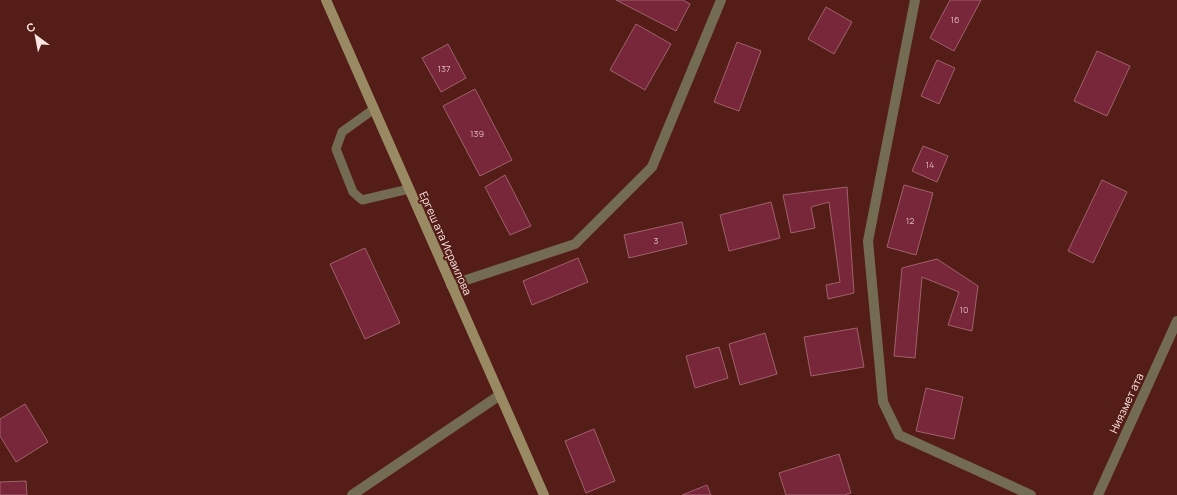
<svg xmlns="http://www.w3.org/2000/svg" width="1177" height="495" font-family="Manrope,sans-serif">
	<rect width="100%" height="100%" fill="#541d17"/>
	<g fill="#782639" stroke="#a0616b">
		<path d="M616,0H683L690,4L676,31Z"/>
		<path d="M950,0H981L954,51L930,38Z"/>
		<path d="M826,7L852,22L834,54L808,39Z"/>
		<path d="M636,24L671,44L645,90L610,70Z"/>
		<path d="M737,42L761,51L739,111L714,102Z"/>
		<path d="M448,44L466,78L441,92L422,58Z"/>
		<path d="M1097,51L1130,66L1107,116L1074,101Z"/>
		<path d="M937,60L955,68L939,104L921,96Z"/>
		<path d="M475,89L512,160L480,176L443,106Z"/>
		<path d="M923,146L948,156L937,182L912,171Z"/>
		<path d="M505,175L531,226L510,235L485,187Z"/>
		<path d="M1102,180L1127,192L1093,263L1068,251Z"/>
		<path d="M904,185L933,193L916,255L887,247Z"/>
		<path d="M847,187L854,293L828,299L826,285L840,282L829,202L811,207L815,228L791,233L783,195Z"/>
		<path d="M771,202L780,238L729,251L720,215Z"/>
		<path d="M682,222L687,244L629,258L624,235Z"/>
		<path d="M365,248L400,323L365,339L330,264Z"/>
		<path d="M578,258L588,282L532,305L523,281Z"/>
		<path d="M937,259L978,286L972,331L948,325L959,292L922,277L915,358L894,356L902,268Z"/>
		<path d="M857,328L864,367L811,376L804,337Z"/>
		<path d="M765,333L777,374L740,385L729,344Z"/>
		<path d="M719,347L728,378L695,388L686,356Z"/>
		<path d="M926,388L963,397L954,439L916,431Z"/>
		<path d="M25,404L48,442L16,462L0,436V419Z"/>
		<path d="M594,429L615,481L586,493L565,441Z"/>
		<path d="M839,454L851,493L844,495H786L779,473Z"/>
		<path d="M26,481L27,495H0V482Z"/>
		<path d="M707,485L711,495H682Z"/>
	</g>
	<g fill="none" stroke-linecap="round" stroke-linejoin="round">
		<path stroke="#746b53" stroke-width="9" d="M374,109L342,132L336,149L353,192L362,200L409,189"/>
		<g stroke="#746b53" stroke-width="10">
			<path d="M915,0L868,241L883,402L899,435L1031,495"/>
			<path d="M451,285L575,244L652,167L721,0"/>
			<path d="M352,495L500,395"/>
			<path d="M1098,495L1177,321"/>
		</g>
		<path stroke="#998a64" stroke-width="10" d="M326,0L544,495"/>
	</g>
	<g text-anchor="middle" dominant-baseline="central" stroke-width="4" stroke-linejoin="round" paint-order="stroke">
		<g font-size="9" fill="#dcb7b8">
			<text x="955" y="19">16</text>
			<text x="444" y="68">137</text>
			<text x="477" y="133">139</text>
			<text x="930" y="164">14</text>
			<text x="910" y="220">12</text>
			<text x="656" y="240">3</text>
			<text x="964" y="309">10</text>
		</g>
		<g font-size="11" fill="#fde7e3" stroke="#541d17">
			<text transform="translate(446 243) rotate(66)">Ергеш ата Исраилова</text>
			<text transform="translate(1126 403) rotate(-65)">Ниязмет ата</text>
		</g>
	</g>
	<g transform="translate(36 36) rotate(328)" stroke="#541d17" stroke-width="3" paint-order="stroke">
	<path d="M0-3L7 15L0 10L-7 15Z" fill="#fde7e3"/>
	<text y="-6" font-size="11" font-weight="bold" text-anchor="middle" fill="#fde7e3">С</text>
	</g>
</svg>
